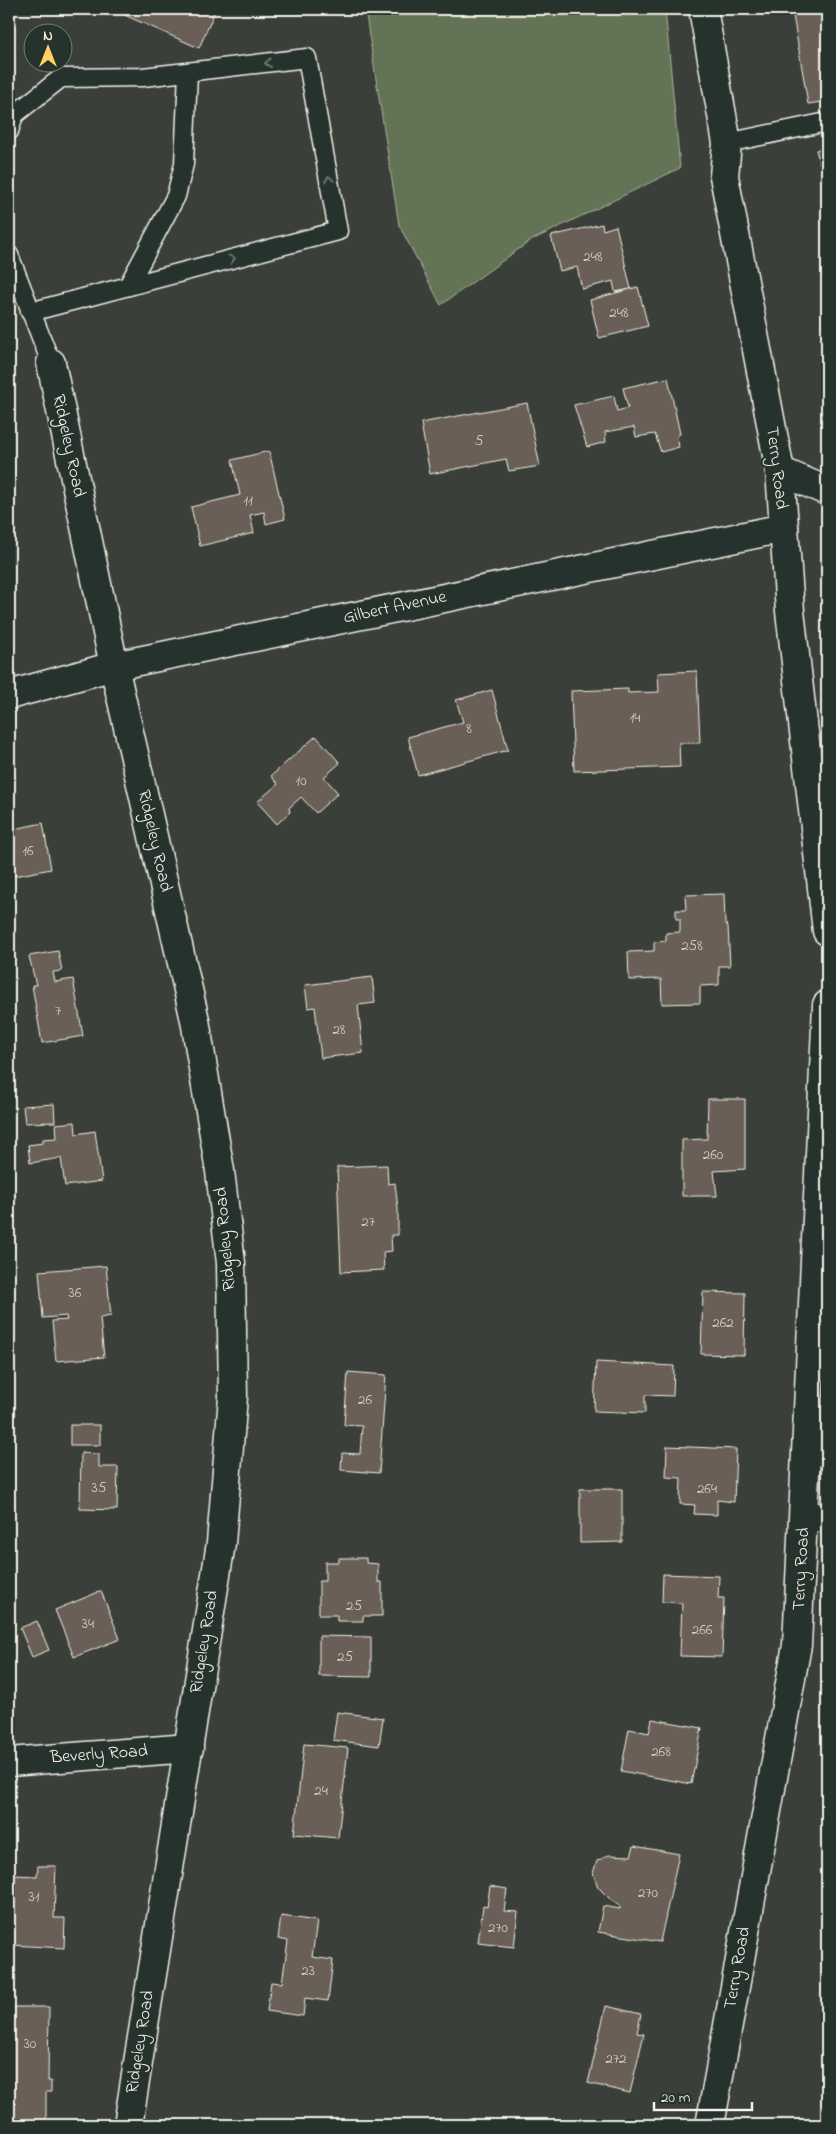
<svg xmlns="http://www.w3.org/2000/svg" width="836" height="2134" font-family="'Indie Flower',sans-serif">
	<rect width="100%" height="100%" fill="#3a4039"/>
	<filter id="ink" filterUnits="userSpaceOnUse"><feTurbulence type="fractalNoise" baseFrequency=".02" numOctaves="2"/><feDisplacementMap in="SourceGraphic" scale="10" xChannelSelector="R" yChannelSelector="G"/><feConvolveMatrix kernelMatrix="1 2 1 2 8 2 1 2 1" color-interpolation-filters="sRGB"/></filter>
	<g filter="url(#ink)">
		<path fill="#637355" stroke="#acb29e" d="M365,9H665L680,168L530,241L441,305L399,225Z"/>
		<g fill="#6a5f56" stroke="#f4f1e8">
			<path d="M111,9H216L199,48Z"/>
			<path d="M792,9H827V101L808,104Z"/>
			<path d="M827,147V189L816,150Z"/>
			<path d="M602,224L603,230L616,226L631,289L615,292L613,281L582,289L577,267L560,271L551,236Z"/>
			<path d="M638,287L648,326L599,338L590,300Z"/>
			<path d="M668,378L680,434L677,436L679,447L661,452L655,434L636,437L634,427L605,432L606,442L587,447L574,405L614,396L617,411L628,408L623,388Z"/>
			<path d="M527,403L540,466L509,471L506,459L430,474L421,423Z"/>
			<path d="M269,451L285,519L266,524L264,512L250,515L254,533L200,546L191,507L240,495L232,460Z"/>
			<path d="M697,671L700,743H679L680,767L574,771L571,691L628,689V693L659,692L658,673Z"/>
			<path d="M492,690L508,750L418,775L408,737L463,722L456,700Z"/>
			<path d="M316,736L340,763L324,777L338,793L316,813L301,797L289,808L290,812L277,824L257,802L278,784L271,776Z"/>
			<path d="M43,823L51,869L9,877V830Z"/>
			<path d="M724,894L725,923L728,926L730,966H719V985L700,986V1003L662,1004L661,979L629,980L628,952L654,951V942L666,941V933L680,932V919H676V910H686L685,895Z"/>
			<path d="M58,951L62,971L53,972L55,982L73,979L83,1036L42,1043L32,985H36L29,956Z"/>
			<path d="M372,977L375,1003L358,1005L363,1053L321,1058L315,1007L308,1008L305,985Z"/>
			<path d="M708,1099H745V1169L714,1171L717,1196H682V1140L707,1139Z"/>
			<path d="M54,1104L55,1122L25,1123L23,1106Z"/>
			<path d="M75,1122L76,1134L95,1131L102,1181L65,1186L61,1158L30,1163L28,1145L43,1143V1139L57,1138L56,1124Z"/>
			<path d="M387,1165L388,1184L395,1183L398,1209V1235H391L392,1251L383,1252L384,1270L341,1272L337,1167Z"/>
			<path d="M106,1266L111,1316L100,1318L104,1357L56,1361L52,1321L67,1320L66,1316L43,1318L39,1271Z"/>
			<path d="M703,1292L745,1293L744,1355L701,1354Z"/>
			<path d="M596,1362L674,1366L673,1396L645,1395V1413L594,1411Z"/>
			<path d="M348,1372L386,1375L379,1473L341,1470L342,1453L360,1454L362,1426L344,1425Z"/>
			<rect x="70" y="1425" width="30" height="20"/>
			<path d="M667,1446L736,1449L734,1502L717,1500V1515L694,1514L695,1505L680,1504L681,1478L666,1477Z"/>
			<path d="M81,1453L99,1454V1467H118L117,1510L80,1509Z"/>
			<path d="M580,1489H622V1542L580,1543Z"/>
			<path d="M339,1558H366V1563L378,1564V1582H382V1616H363V1621H337V1615H319V1581H325V1562H339Z"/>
			<path d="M663,1574L719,1576L718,1598H724L722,1657L680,1656L682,1603L662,1602Z"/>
			<path d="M101,1591L120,1639L74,1657L55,1610Z"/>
			<path d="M37,1621L49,1650L32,1657L20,1628Z"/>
			<path d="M319,1636L371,1637V1677L319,1676Z"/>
			<path d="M337,1712L383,1718L379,1746L333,1740Z"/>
			<path d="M652,1719L702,1728L691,1784L621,1771L629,1729L649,1733Z"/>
			<path d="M304,1744L348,1748L338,1838L294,1834Z"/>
			<path d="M634,1846L679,1854L660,1942L598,1932L603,1906L620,1909V1905L609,1898L598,1887L593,1873L597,1861L609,1855L631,1856Z"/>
			<path d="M38,1866H56L54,1918H65L64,1948L11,1945L13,1875L37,1876Z"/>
			<path d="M490,1886L507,1889L504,1911L518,1912L514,1947L478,1943L483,1906L487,1907Z"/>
			<path d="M281,1916L317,1921L312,1957L333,1960L328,2001L305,1998L303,2016L267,2011L271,1982L282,1983L288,1941L278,1939Z"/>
			<path d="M606,2006L641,2014L637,2033L644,2034L630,2093L588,2083Z"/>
			<path d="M12,2007H49L48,2081H51V2092H46V2121L10,2120Z"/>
		</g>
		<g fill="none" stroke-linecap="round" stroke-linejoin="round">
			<defs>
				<g id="service">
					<path d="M9,131L14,115L61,78L143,77L307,58L338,231L30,312"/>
					<path d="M727,143L827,122"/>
					<path d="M9,255L51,363"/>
					<path d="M128,286L176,196L184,164L188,72"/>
				</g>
				<g id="minor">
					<path d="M51,363L114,666L195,1020L220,1171L231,1263L233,1397L221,1543L128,2125"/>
					<path d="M780,471L827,491"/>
					<path d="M9,695L114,666L784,528"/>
					<path d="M805,1516L827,1518"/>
					<path d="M9,1762L189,1748"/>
				</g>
				<g id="tertiary">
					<path d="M703,9L727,143L724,176L780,471L790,611L827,931"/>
					<path d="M710,2125L797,1645L827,1005"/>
				</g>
			</defs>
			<use href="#service" stroke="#f4f1e8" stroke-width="21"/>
			<use href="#minor" stroke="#f4f1e8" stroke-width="31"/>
			<use href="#tertiary" stroke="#f4f1e8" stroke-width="31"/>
			<use href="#service" stroke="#26332d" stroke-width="18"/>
			<use href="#minor" stroke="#26332d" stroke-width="28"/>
			<use href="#tertiary" stroke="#26332d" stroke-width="28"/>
		</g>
		<defs><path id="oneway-chevron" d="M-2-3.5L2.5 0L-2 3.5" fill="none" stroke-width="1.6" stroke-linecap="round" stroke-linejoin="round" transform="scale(1.25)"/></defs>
		<g stroke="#6e766e">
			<use href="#oneway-chevron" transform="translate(268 63) rotate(174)"/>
			<use href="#oneway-chevron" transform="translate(329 179) rotate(-100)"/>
			<use href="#oneway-chevron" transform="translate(232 259) rotate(-15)"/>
		</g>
	</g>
	<g text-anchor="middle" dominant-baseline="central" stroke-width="4" stroke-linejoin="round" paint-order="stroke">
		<g font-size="15" fill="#d2ccc4">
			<text x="593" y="257">248</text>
			<text x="619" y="313">248</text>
			<text x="479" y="441">5</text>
			<text x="248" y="501">11</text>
			<text x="635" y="718">14</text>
			<text x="469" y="729">8</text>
			<text x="301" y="781">10</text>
			<text x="28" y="851">16</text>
			<text x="692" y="946">258</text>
			<text x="58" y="1011">7</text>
			<text x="339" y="1030">28</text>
			<text x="713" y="1155">260</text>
			<text x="368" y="1222">27</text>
			<text x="75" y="1293">36</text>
			<text x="723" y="1323">262</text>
			<text x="365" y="1400">26</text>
			<text x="99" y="1488">35</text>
			<text x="707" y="1489">264</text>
			<text x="354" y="1606">25</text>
			<text x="88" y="1624">34</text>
			<text x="702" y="1630">266</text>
			<text x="345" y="1657">25</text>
			<text x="661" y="1752">268</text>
			<text x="321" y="1791">24</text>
			<text x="648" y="1893">270</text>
			<text x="34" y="1897">31</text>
			<text x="498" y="1928">270</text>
			<text x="308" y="1971">23</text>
			<text x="30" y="2044">30</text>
			<text x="616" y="2059">272</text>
		</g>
		<g font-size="18" fill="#f4f1e8" stroke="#26332d">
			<text transform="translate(68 446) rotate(78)">Ridgeley Road</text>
			<text transform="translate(776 468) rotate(83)">Terry Road</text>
			<text transform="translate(395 608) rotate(-12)">Gilbert Avenue</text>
			<text transform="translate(154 841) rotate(77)">Ridgeley Road</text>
			<text transform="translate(226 1239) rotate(-95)">Ridgeley Road</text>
			<text transform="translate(802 1569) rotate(-87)">Terry Road</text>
			<text transform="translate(205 1642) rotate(-81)">Ridgeley Road</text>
			<text transform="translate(99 1755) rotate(-4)">Beverly Road</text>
			<text transform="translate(738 1968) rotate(-80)">Terry Road</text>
			<text transform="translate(141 2042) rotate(-81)">Ridgeley Road</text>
		</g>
	</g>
	<rect width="836" height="2134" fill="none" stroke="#26332d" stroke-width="30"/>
	<rect x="15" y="15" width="806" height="2104" fill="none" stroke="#f4f1e8" stroke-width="2" filter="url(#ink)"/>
	<g transform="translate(48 48)"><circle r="24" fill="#26332d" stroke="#787f78"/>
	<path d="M0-4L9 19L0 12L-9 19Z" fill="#ffd166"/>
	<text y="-8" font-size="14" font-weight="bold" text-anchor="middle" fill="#f4f1e8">N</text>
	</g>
	<path d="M654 2102v8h98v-8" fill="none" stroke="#f4f1e8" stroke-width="2.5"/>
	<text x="661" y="2102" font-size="15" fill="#f4f1e8" stroke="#26332d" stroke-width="4" paint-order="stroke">20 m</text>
</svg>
